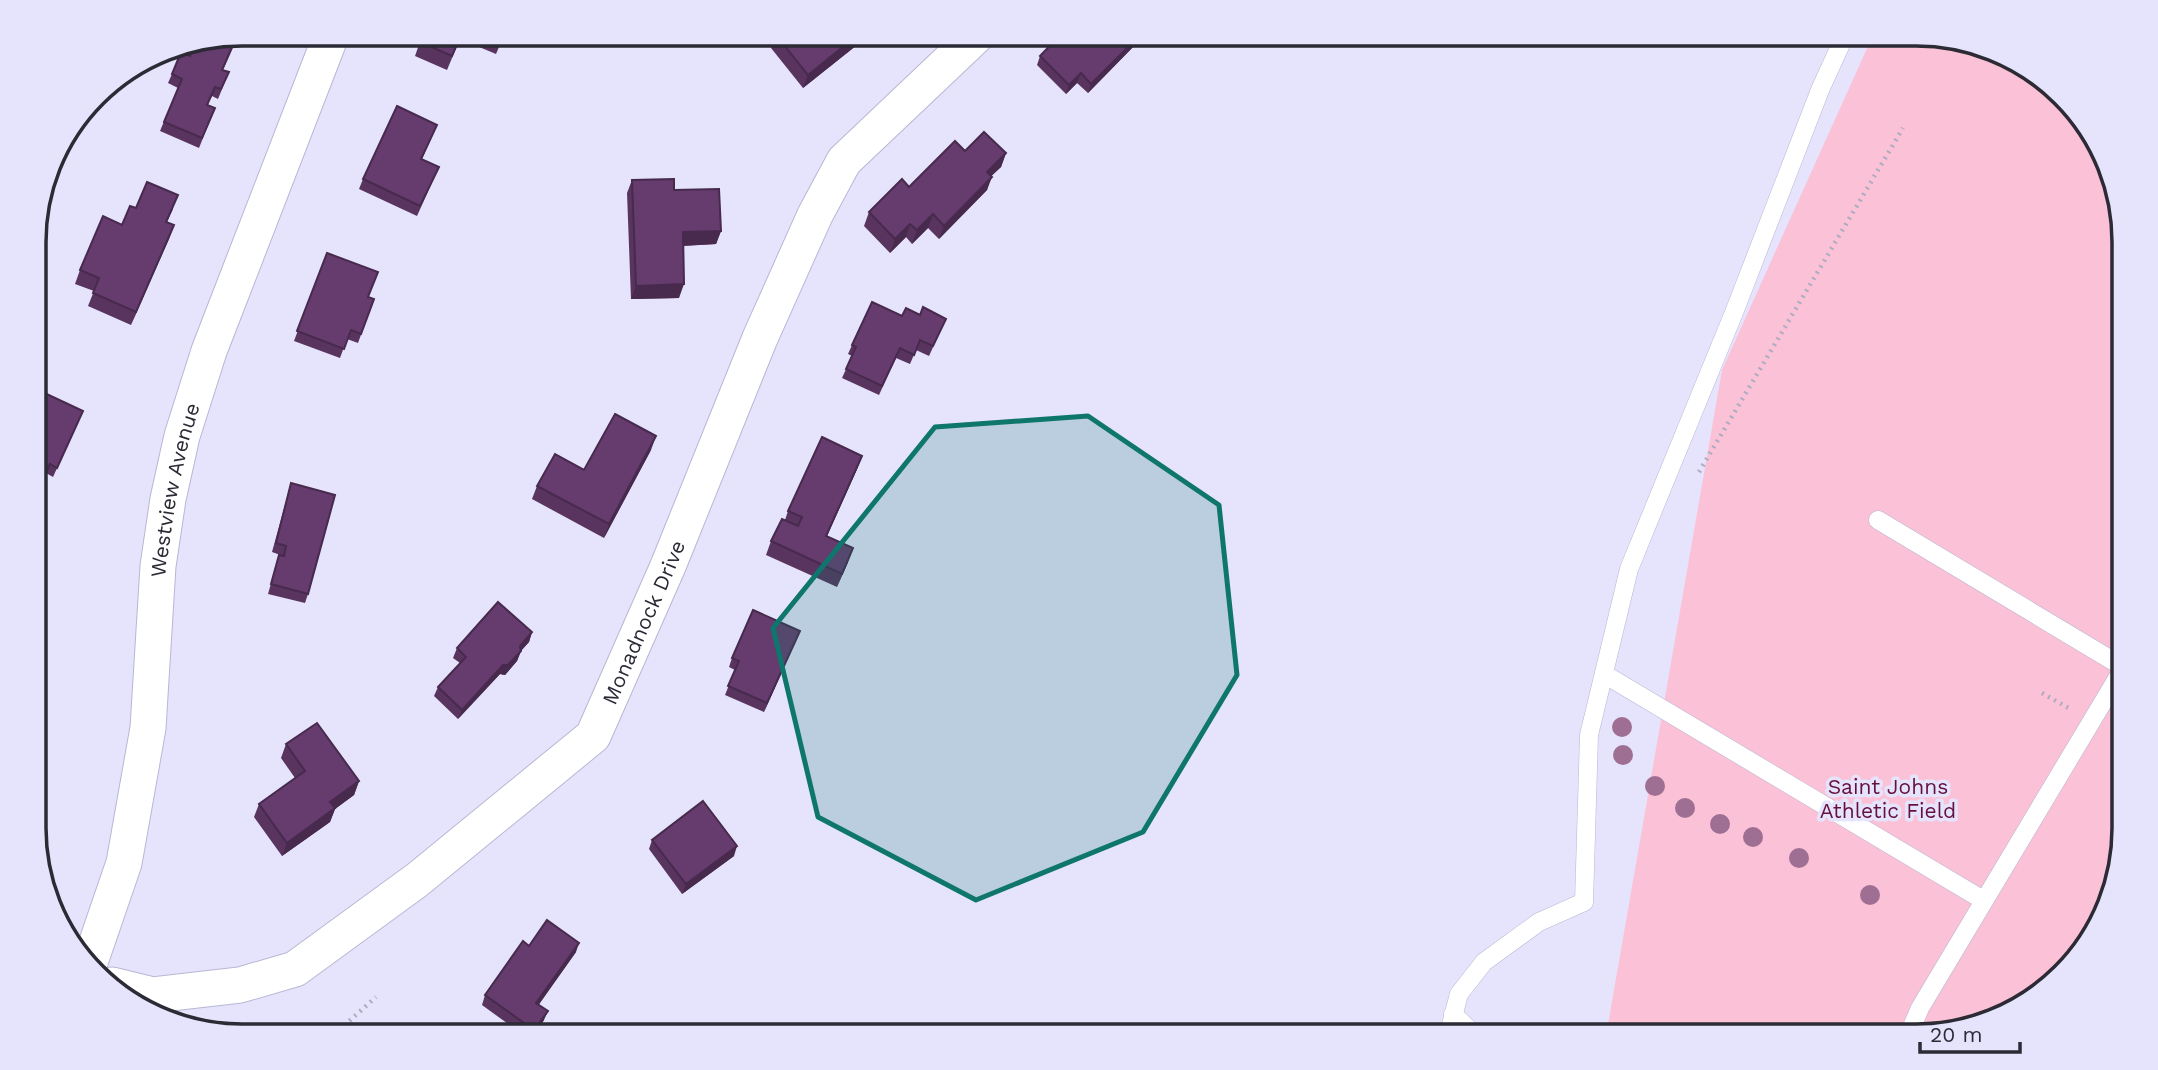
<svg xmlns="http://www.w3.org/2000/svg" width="2158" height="1070" font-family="'Work Sans',sans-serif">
	<rect width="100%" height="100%" fill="#e5e4fc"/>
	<path fill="#fbc1d6" d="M1874,33H1917L2008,55L2089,125L2123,215L2125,829L2103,920L2033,1001L1930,1036H1606L1722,370Z"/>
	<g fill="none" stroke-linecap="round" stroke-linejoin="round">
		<defs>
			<g id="service">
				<path d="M1878,520L2123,667"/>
				<path d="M1604,674L1983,900"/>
				<path d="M1453,1014L1476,1036"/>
				<path d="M1448,1036L1459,994L1484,962L1539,922L1584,902L1589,735L1629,569L1735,310L1820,90L1846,33"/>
				<path d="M1908,1036L1920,1008L2124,667"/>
			</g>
			<g id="minor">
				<path id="s1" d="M89,965L124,863L148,728L158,566L168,499L182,436L209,351L332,33"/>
				<path id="s2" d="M112,985L153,995L240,985L295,969L417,880L593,736L668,566L760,338L815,215L844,161L979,33"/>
			</g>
		</defs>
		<use href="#service" stroke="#b8b7d4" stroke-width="19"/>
		<use href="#minor" stroke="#b8b7d4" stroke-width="37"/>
		<g stroke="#adacc0" stroke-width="4.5" stroke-dasharray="2 5" stroke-linecap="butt">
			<path d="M1699,472L1903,128"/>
			<path d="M2042,693L2072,710"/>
			<path d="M336,1037L347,1023L376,997"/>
		</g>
		<use href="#service" stroke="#fff" stroke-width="18"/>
		<use href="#minor" stroke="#fff" stroke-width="35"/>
	</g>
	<g fill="#9f6f93">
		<circle cx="1622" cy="727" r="10"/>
		<circle cx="1623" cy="755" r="10"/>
		<circle cx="1655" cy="786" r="10"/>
		<circle cx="1685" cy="808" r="10"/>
		<circle cx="1720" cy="824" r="10"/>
		<circle cx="1753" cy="837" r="10"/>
		<circle cx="1799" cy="858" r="10"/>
		<circle cx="1870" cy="895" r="10"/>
	</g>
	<g fill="#58345f">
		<path d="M417,33H505L496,54L460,39L447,70L415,56L422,36Z"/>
		<path d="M872,33L803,88L771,48L776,35Z"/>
		<path d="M238,34L223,70L229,72L218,99L212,96L207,105L215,108L199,148L160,131L178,88L168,83L172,74L190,56L196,42Z"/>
		<path d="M1067,39L1134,46L1088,93L1077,83L1066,94L1037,65L1040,56Z"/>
		<path d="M437,125L422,159L439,167L417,216L359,189L363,179Z"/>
		<path d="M965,151L1006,153L1001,167L991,176L987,190L939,239L928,228L912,244L906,237L890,253L864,226L869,212Z"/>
		<path d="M632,180L674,190L721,231L716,244L683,246L679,298L631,299L627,193Z"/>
		<path d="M136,208L173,209L167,222L174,225L131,325L88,306L94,291L75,284L80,270L122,225Z"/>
		<path d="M327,253L368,297L374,299L358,343L347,339L340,358L294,341Z"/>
		<path d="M920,315L946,319L929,356L916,350L910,364L896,358L879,395L842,378L852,356L848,354L852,345L902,316Z"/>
		<path d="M34,395L83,411L53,477L46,473Z"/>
		<path d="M651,450L604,538L532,499L537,486L584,470Z"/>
		<path d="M862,456L857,469L827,536L848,562L837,587L766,555L771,541L785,520L788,511Z"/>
		<path d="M291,483L308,594L305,603L268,594L279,555L283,556L272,552Z"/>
		<path d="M532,632L529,642L521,651L517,661L505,675L500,674L458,719L434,696L438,687L460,663L453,658L457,648Z"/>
		<path d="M796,640L764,712L725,695L735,670L729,667L732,658Z"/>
		<path d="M286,744L359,781L354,795L335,809L330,822L282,856L254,817L259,804L295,778L281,758Z"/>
		<path d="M652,840L734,856L682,894L649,849Z"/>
		<path d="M529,946L576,952L538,1005L544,1020L533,1037H526L482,1005L485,995Z"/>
	</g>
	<g fill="#472a4d">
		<path d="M860,33H872L803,88L808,75Z"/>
		<path d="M1138,37L1134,46L1088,93L1091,84Z"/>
		<path d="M1081,73L1077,83L1066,94L1069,85Z"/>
		<path d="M1006,153L1001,167L982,185L987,172Z"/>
		<path d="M992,177L987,190L939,239L944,226Z"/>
		<path d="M933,214L928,228L912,244L917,230Z"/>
		<path d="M910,224L906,237L890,253L895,239Z"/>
		<path d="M174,225L169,239L131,325L136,312Z"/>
		<path d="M721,231L716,244L678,246L683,232Z"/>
		<path d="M684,284L679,298L631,299L636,286Z"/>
		<path d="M656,436L651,450L604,538L609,524Z"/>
		<path d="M862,456L857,469L821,549L826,536Z"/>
		<path d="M853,548L848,562L837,587L842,574Z"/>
		<path d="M800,631L764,712L767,703Z"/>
		<path d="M532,632L529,642L517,655L520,646Z"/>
		<path d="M521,651L517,661L505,675L500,674L458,719L462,710L503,665Z"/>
		<path d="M359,781L354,795L335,809L330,822L282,856L287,843L330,802Z"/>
		<path d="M737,846L734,856L682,894L686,884Z"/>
		<path d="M579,943L576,952L533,1013L536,1003Z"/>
		<path d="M548,1011L544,1020L532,1037L534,1030Z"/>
	</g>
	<g fill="#663c6e" stroke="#472a4d" stroke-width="2">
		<path d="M423,33H462L452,56L420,42Z"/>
		<path d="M484,33H504L501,40Z"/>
		<path d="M778,33H860L808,75L776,35Z"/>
		<path d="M1073,33H1134L1138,37L1091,84L1081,73L1069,85L1040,56L1061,34L1067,39Z"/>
		<path d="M238,34L222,70L229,72L221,89L215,87L207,105L215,108L202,138L164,122L182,79L172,74L181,52L190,56L196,42Z"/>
		<path d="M397,106L437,125L421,159L439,167L420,206L363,179Z"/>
		<path d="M984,132L1006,153L987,172L992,177L944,226L933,214L917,230L910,224L895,239L869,212L902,179L909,187L955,141L965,151Z"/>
		<path d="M674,179V190L719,189L721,231L683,232L684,284L636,286L632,180Z"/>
		<path d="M147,182L178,195L166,222L174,225L136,312L93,293L99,278L80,270L103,216L122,225L130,206L136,208Z"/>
		<path d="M327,253L378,272L368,297L374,299L361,334L351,330L344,349L297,331Z"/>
		<path d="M872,302L902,316L906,308L920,315L923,307L946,319L933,346L920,340L914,355L900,348L882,386L846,369L856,347L852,345Z"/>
		<path d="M38,390L83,411L57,468L50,464L34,497V395Z"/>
		<path d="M615,414L656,436L609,524L537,486L555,454L584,470Z"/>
		<path d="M822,437L862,456L826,536L853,548L842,574L771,541L782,519L798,526L802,517L788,511Z"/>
		<path d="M291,483L335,495L308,594L271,584L279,555L284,556L286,546L276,543Z"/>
		<path d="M498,602L532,632L520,646L521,651L508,665H503L462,710L438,687L466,657L457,648Z"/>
		<path d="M753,610L800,631L767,703L728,686L739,661L732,658Z"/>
		<path d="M317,723L359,781L330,802L335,808L287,843L259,804L305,771L286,744Z"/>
		<path d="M703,801L737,846L686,884L652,840Z"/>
		<path d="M547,920L579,943L536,1003L548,1011L534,1030L485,995L523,941L529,946Z"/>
	</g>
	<path fill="#0f766e" fill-opacity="0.2" stroke="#0f766e" stroke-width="5" stroke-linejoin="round" d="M1088,416L1219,505L1237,675L1143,832L976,900L818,817L773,628L935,427Z"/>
	<g text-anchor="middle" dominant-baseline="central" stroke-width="7" stroke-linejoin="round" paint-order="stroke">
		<g font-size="21" fill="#2b2a35" stroke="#e5e4fc">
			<text stroke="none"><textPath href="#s1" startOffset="485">Westview Avenue</textPath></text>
			<text stroke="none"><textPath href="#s2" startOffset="690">Monadnock Drive</textPath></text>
		</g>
		<g font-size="21" fill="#66103d" stroke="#e5e4fc">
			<text x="1888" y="786">Saint Johns<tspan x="1888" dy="24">Athletic Field</tspan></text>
		</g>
	</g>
	<path d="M0 0H2158V1070H0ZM242 46H1916A196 196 0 0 1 2112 242V828A196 196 0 0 1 1916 1024H242A196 196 0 0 1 46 828V242A196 196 0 0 1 242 46Z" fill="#e5e4fc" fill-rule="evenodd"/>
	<path fill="none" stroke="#2b2a35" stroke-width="3.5" d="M242 46H1916A196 196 0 0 1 2112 242V828A196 196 0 0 1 1916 1024H242A196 196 0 0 1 46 828V242A196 196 0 0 1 242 46Z"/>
	<path d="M1920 1042v10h100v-10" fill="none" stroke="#2b2a35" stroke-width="3.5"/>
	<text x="1930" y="1042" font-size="21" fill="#2b2a35" stroke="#e5e4fc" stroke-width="5" paint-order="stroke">20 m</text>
</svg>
